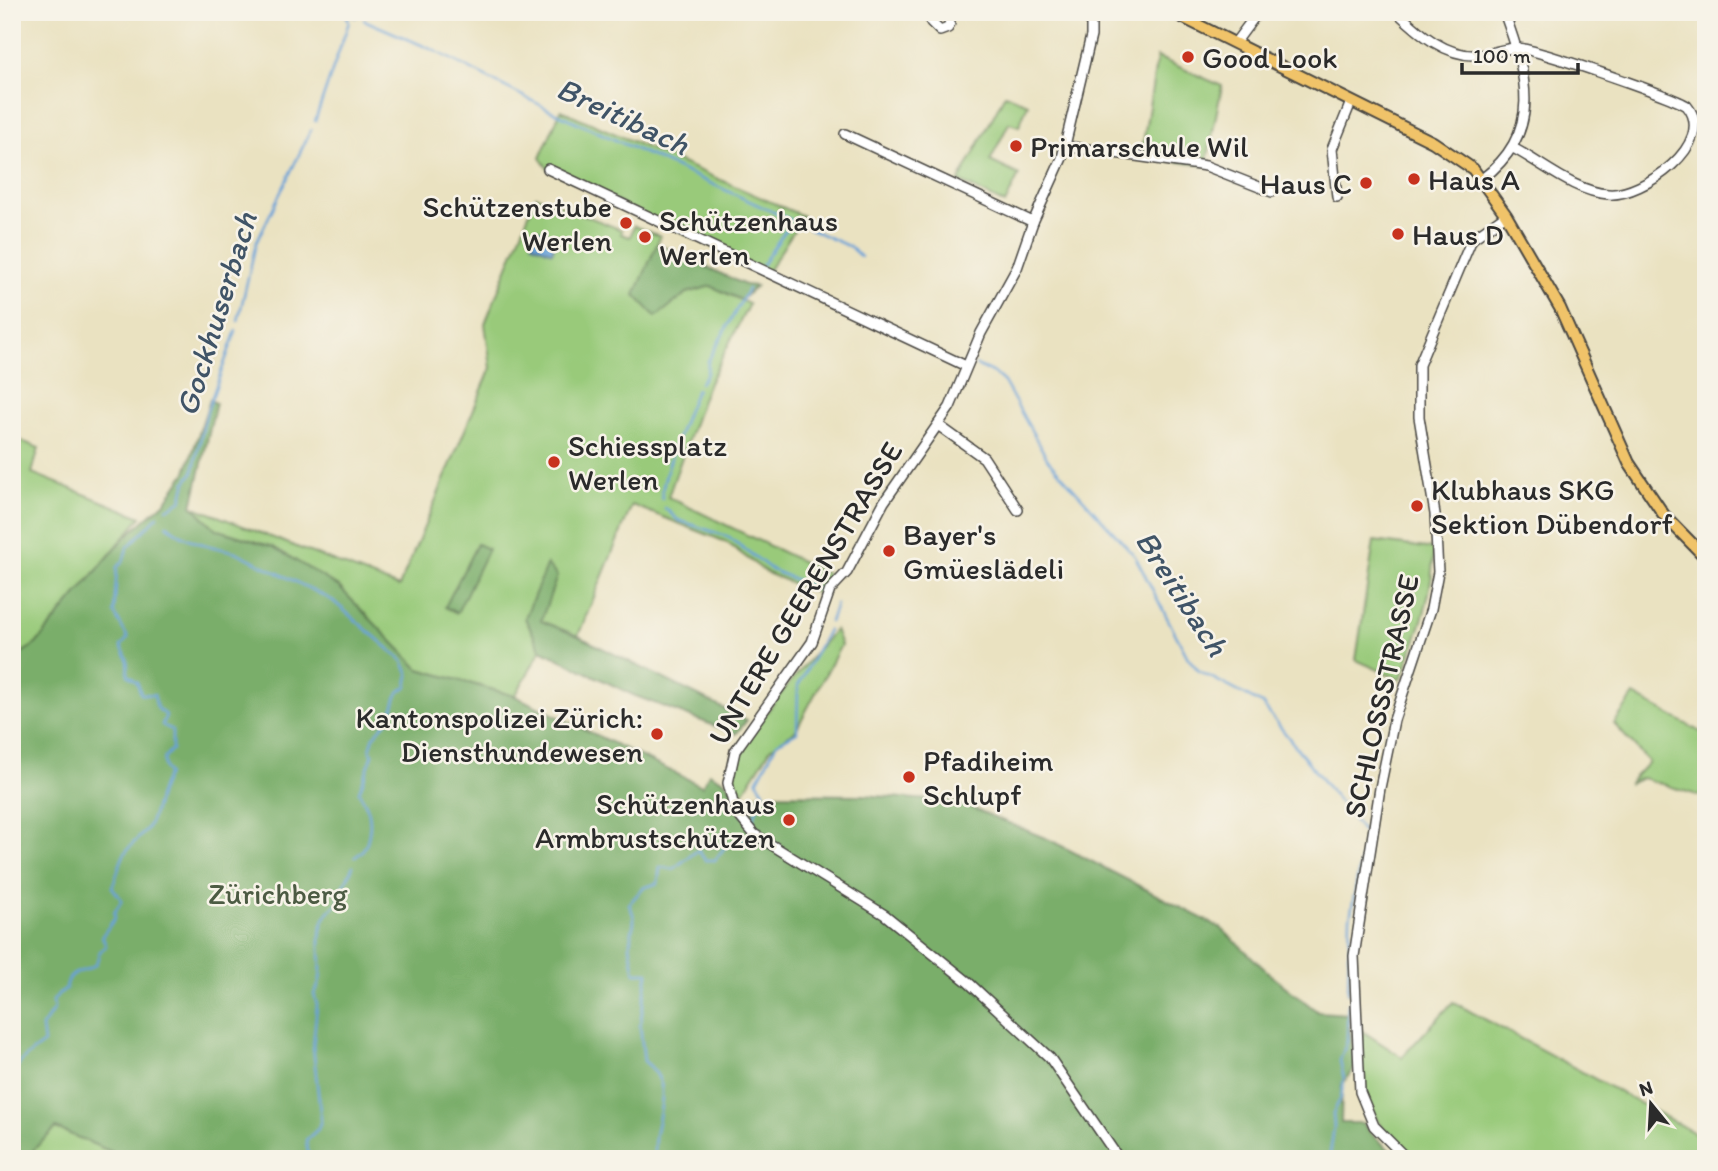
<svg xmlns="http://www.w3.org/2000/svg" width="1718" height="1171" font-family="Itim,sans-serif">
	<rect width="100%" height="100%" fill="#f7f3e8"/>
	<filter id="ink" filterUnits="userSpaceOnUse"><feTurbulence type="fractalNoise" baseFrequency=".0143" numOctaves="2"/><feDisplacementMap in="SourceGraphic" scale="14" xChannelSelector="R" yChannelSelector="G"/><feConvolveMatrix kernelMatrix="1 2 1 2 8 2 1 2 1" color-interpolation-filters="sRGB"/></filter>
	<filter id="wash" filterUnits="userSpaceOnUse"><feTurbulence type="fractalNoise" baseFrequency=".00686" numOctaves="4" result="noise"/><feDisplacementMap in="SourceGraphic" scale="28" xChannelSelector="R" yChannelSelector="G"/><feGaussianBlur stdDeviation="1.57" result="paint"/><feColorMatrix in="noise" values="0 0 0 0 0 0 0 0 0 0 0 0 0 0 0 0 0 1.4 0 .05"/><feComposite in="paint" operator="in"/></filter>
	<g filter="url(#wash)">
		<rect width="100%" height="100%" fill="#eae2c1"/>
		<g fill="#99ca7a" stroke="#627a52" stroke-width="2" fill-rule="evenodd">
			<path d="M1157,57L1222,86L1206,166L1141,156Z"/>
			<path d="M1005,94L1028,104L1019,126L1009,123L990,161L1019,175L1005,204L959,181Z"/>
			<path d="M561,110L803,216L767,273L548,169L540,158Z"/>
			<path d="M536,196L622,230L621,234L630,237L634,226L660,236L656,247L687,293L711,286L749,304L706,389L668,497L832,576L819,594L767,573L726,542L632,505L578,636L540,621L557,576L525,618L541,650L515,696L419,669L339,587L273,547L216,529L192,506L399,587L491,368L485,324ZM477,544L457,612H456L446,607Z"/>
			<path d="M12,437L39,448L32,473L141,517L36,644L12,659Z"/>
			<path d="M1374,541L1433,549C1434,596 1417,636 1401,680L1356,660Z"/>
			<path d="M835,629L841,645L796,730L771,748L741,796L731,789C739,731 799,675 835,629Z"/>
			<path d="M1634,695L1706,735V798L1643,778L1628,784L1649,762L1614,724Z"/>
			<path d="M1453,1002L1706,1139V1159H1411C1362,1111 1363,1095 1359,1029L1402,1057Z"/>
			<path d="M56,1128L128,1159H30L34,1149Z"/>
		</g>
		<g fill="#7aae6a" stroke="#526c4a" stroke-width="2">
			<path d="M657,244L745,285L756,286L741,300L711,286L687,293L656,317L635,295Z"/>
			<path d="M210,400L216,403L192,506L216,529L273,547L339,587L419,669L515,696L702,786L709,773L728,783L739,811L749,822L758,794L862,795L957,802L1050,840L1221,928L1272,976L1318,1012L1348,1014L1355,1067L1342,1085L1341,1123H1363C1370,1136 1388,1147 1400,1159H128L56,1128L34,1149L30,1159H12V659L36,644L123,539L165,502L186,472Z"/>
			<path d="M477,544L488,549L457,613L445,607Z"/>
			<path d="M547,564L557,576L541,621L578,636L747,720L736,734L633,695L541,650L525,618Z"/>
		</g>
		<path fill="#68a1d7" stroke="#4a6681" stroke-width="2" d="M537,229L557,237L552,252L532,244Z"/>
		<g fill="none" stroke-linecap="round" stroke-linejoin="round">
			<g stroke="#68a1d7" stroke-width="2.5">
				<path d="M346,13L356,17"/>
				<path d="M364,20L433,50L554,112L850,247L861,257"/>
				<path d="M315,121L349,22L345,12"/>
				<path d="M762,265L787,228L784,217"/>
				<path d="M238,321L256,243L311,130"/>
				<path d="M976,365L994,373L1004,382L1048,460L1135,556L1188,658L1199,671L1262,704L1364,833"/>
				<path d="M700,383L707,373L708,361L748,289"/>
				<path d="M662,499C659,485 689,405 697,389"/>
				<path d="M665,508L678,520L729,537L772,570L823,591"/>
				<path d="M167,509L181,501L186,482L193,472L207,411L236,331"/>
				<path d="M167,525C188,543 210,546 236,552L332,600L403,661L409,675L407,686L398,693L390,718L374,736L370,750L373,754L359,792C360,796 363,798 364,801C374,817 371,848 355,857"/>
				<path d="M830,622L836,604"/>
				<path d="M751,824L764,791L757,781L777,743L797,732L798,686L828,630"/>
				<path d="M1348,993L1350,918L1364,842"/>
				<path d="M12,1079C14,1063 32,1052 44,1043L42,1027L54,1009L53,1001L59,993L66,990C68,968 82,975 96,964L100,951L106,946L102,936L115,918L114,913L122,900L112,887C117,876 119,865 124,855C130,843 144,836 149,825C158,808 157,790 168,774C161,763 163,758 172,749V730L162,725L166,715L157,708L154,695L141,694L137,682L128,675L127,658L121,646L128,638L114,613L117,567L123,562L127,548L158,516"/>
				<path d="M309,1159L306,1140L318,1129L321,1120L313,1046L317,1005L314,994C333,968 302,926 340,902L339,897L353,866"/>
				<path d="M655,1159C649,1121 681,1089 644,1061L640,1025L648,973H635C634,967 630,949 630,944C631,925 639,925 629,904L643,888L658,883L660,867L673,869L698,850L705,860H715L725,847L744,838"/>
				<path d="M1334,1159L1330,1154L1334,1127L1333,1113L1341,1098L1344,1079L1340,1060L1347,1042L1348,1004"/>
			</g>
		</g>
	</g>
	<g filter="url(#ink)">
		<g fill="none" stroke-linecap="round" stroke-linejoin="round">
			<defs>
				<g id="minor">
					<path d="M941,12L935,14L931,22L940,31L948,28L950,23L947,15L942,12"/>
					<path d="M1397,12C1419,33 1447,58 1480,55C1492,54 1504,48 1516,48C1531,47 1674,97 1687,106C1718,143 1642,197 1608,194C1575,192 1542,163 1513,148"/>
					<path d="M1703,12L1706,14"/>
					<path d="M1091,15V36L1062,158L1033,222L1017,268L981,333L950,407L884,502L847,572L830,590L812,642L735,751L728,783L735,811L754,834L885,915L968,982L1050,1058L1119,1159"/>
					<path d="M1235,43L1258,12"/>
					<path d="M845,134L1033,222"/>
					<path d="M1065,146L1206,166L1272,192"/>
					<path d="M548,169L966,366"/>
					<path d="M1482,179C1544,132 1527,75 1504,12"/>
					<path d="M1337,197L1332,149L1351,102"/>
					<path d="M938,425L984,458L1018,510"/>
					<path d="M1407,1159L1374,1126L1360,1092L1354,956L1380,788L1394,720L1431,609L1438,572L1435,514L1419,417V365L1472,239L1506,215"/>
				</g>
				<g id="major">
					<path d="M1085,12L1091,15L1100,12"/>
					<path d="M1172,12L1433,142L1473,169L1506,215L1560,308L1629,463L1664,515L1706,558"/>
				</g>
			</defs>
			<use href="#minor" stroke="#484642" stroke-width="12"/>
			<use href="#major" stroke="#484642" stroke-width="14"/>
			<use href="#minor" stroke="#fff" stroke-width="9"/>
			<use href="#major" stroke="#f0c369" stroke-width="10"/>
		</g>
	</g>
	<g fill="#c8321e" stroke="#f7f3e8" stroke-width="2.5">
		<circle cx="1188" cy="57" r="7"/>
		<circle cx="1016" cy="146" r="7"/>
		<circle cx="1414" cy="179" r="7"/>
		<circle cx="1366" cy="183" r="7"/>
		<circle cx="626" cy="223" r="7"/>
		<circle cx="1398" cy="234" r="7"/>
		<circle cx="645" cy="237" r="7"/>
		<circle cx="554" cy="462" r="7"/>
		<circle cx="1417" cy="506" r="7"/>
		<circle cx="889" cy="551" r="7"/>
		<circle cx="657" cy="734" r="7"/>
		<circle cx="909" cy="777" r="7"/>
		<circle cx="789" cy="820" r="7"/>
	</g>
	<g text-anchor="middle" dominant-baseline="central" stroke-width="5" stroke-linejoin="round" paint-order="stroke">
		<g font-size="30" fill="#2b2b2b" stroke="#f7f3e8" text-anchor="start">
			<text x="1202" y="57">Good Look</text>
			<text x="1030" y="146">Primarschule Wil</text>
			<text x="1428" y="179">Haus A</text>
			<text x="1352" y="183" text-anchor="end">Haus C</text>
			<text x="612" y="206" text-anchor="end">Schützenstube<tspan x="612" dy="34">Werlen</tspan></text>
			<text x="659" y="220">Schützenhaus<tspan x="659" dy="34">Werlen</tspan></text>
			<text x="1412" y="234">Haus D</text>
			<text x="568" y="445">Schiessplatz<tspan x="568" dy="34">Werlen</tspan></text>
			<text x="1431" y="489">Klubhaus SKG<tspan x="1431" dy="34">Sektion Dübendorf</tspan></text>
			<text x="903" y="534">Bayer's<tspan x="903" dy="34">Gmüeslädeli</tspan></text>
			<text x="643" y="717" text-anchor="end">Kantonspolizei Zürich:<tspan x="643" dy="34">Diensthundewesen</tspan></text>
			<text x="923" y="760">Pfadiheim<tspan x="923" dy="34">Schlupf</tspan></text>
			<text x="775" y="803" text-anchor="end">Schützenhaus<tspan x="775" dy="34">Armbrustschützen</tspan></text>
		</g>
		<g font-size="30" fill="#2b2b2b" stroke="#f7f3e8">
			<text transform="translate(805 593) rotate(-59)">UNTERE GEERENSTRASSE</text>
			<text transform="translate(1381 696) rotate(-77)">SCHLOSSSTRASSE</text>
		</g>
		<g font-size="30" fill="#4c5b43" stroke="#f7f3e8">
			<text x="278" y="893">Zürichberg</text>
		</g>
		<g font-size="32" font-style="italic" fill="#405467" stroke="#f7f3e8">
			<text transform="translate(623 116) rotate(25)">Breitibach</text>
			<text transform="translate(216 314) rotate(-73)">Gockhuserbach</text>
			<text transform="translate(1182 593) rotate(57)">Breitibach</text>
		</g>
	</g>
	<rect width="1718" height="1171" fill="none" stroke="#f7f3e8" stroke-width="42"/>
	<g transform="translate(1651 1104) rotate(342)" stroke="#f7f3e8" stroke-width="5" paint-order="stroke">
	<path d="M0-5L12 26L0 18L-12 26Z" fill="#2b2b2b"/>
	<text y="-10" font-size="19" font-weight="bold" text-anchor="middle" fill="#2b2b2b">N</text>
	</g>
	<path d="M1462 63v10h116v-10" fill="none" stroke="#2b2b2b" stroke-width="3.5"/>
	<text x="1473" y="63" font-size="21" fill="#2b2b2b" stroke="#f7f3e8" stroke-width="5" paint-order="stroke">100 m</text>
</svg>
